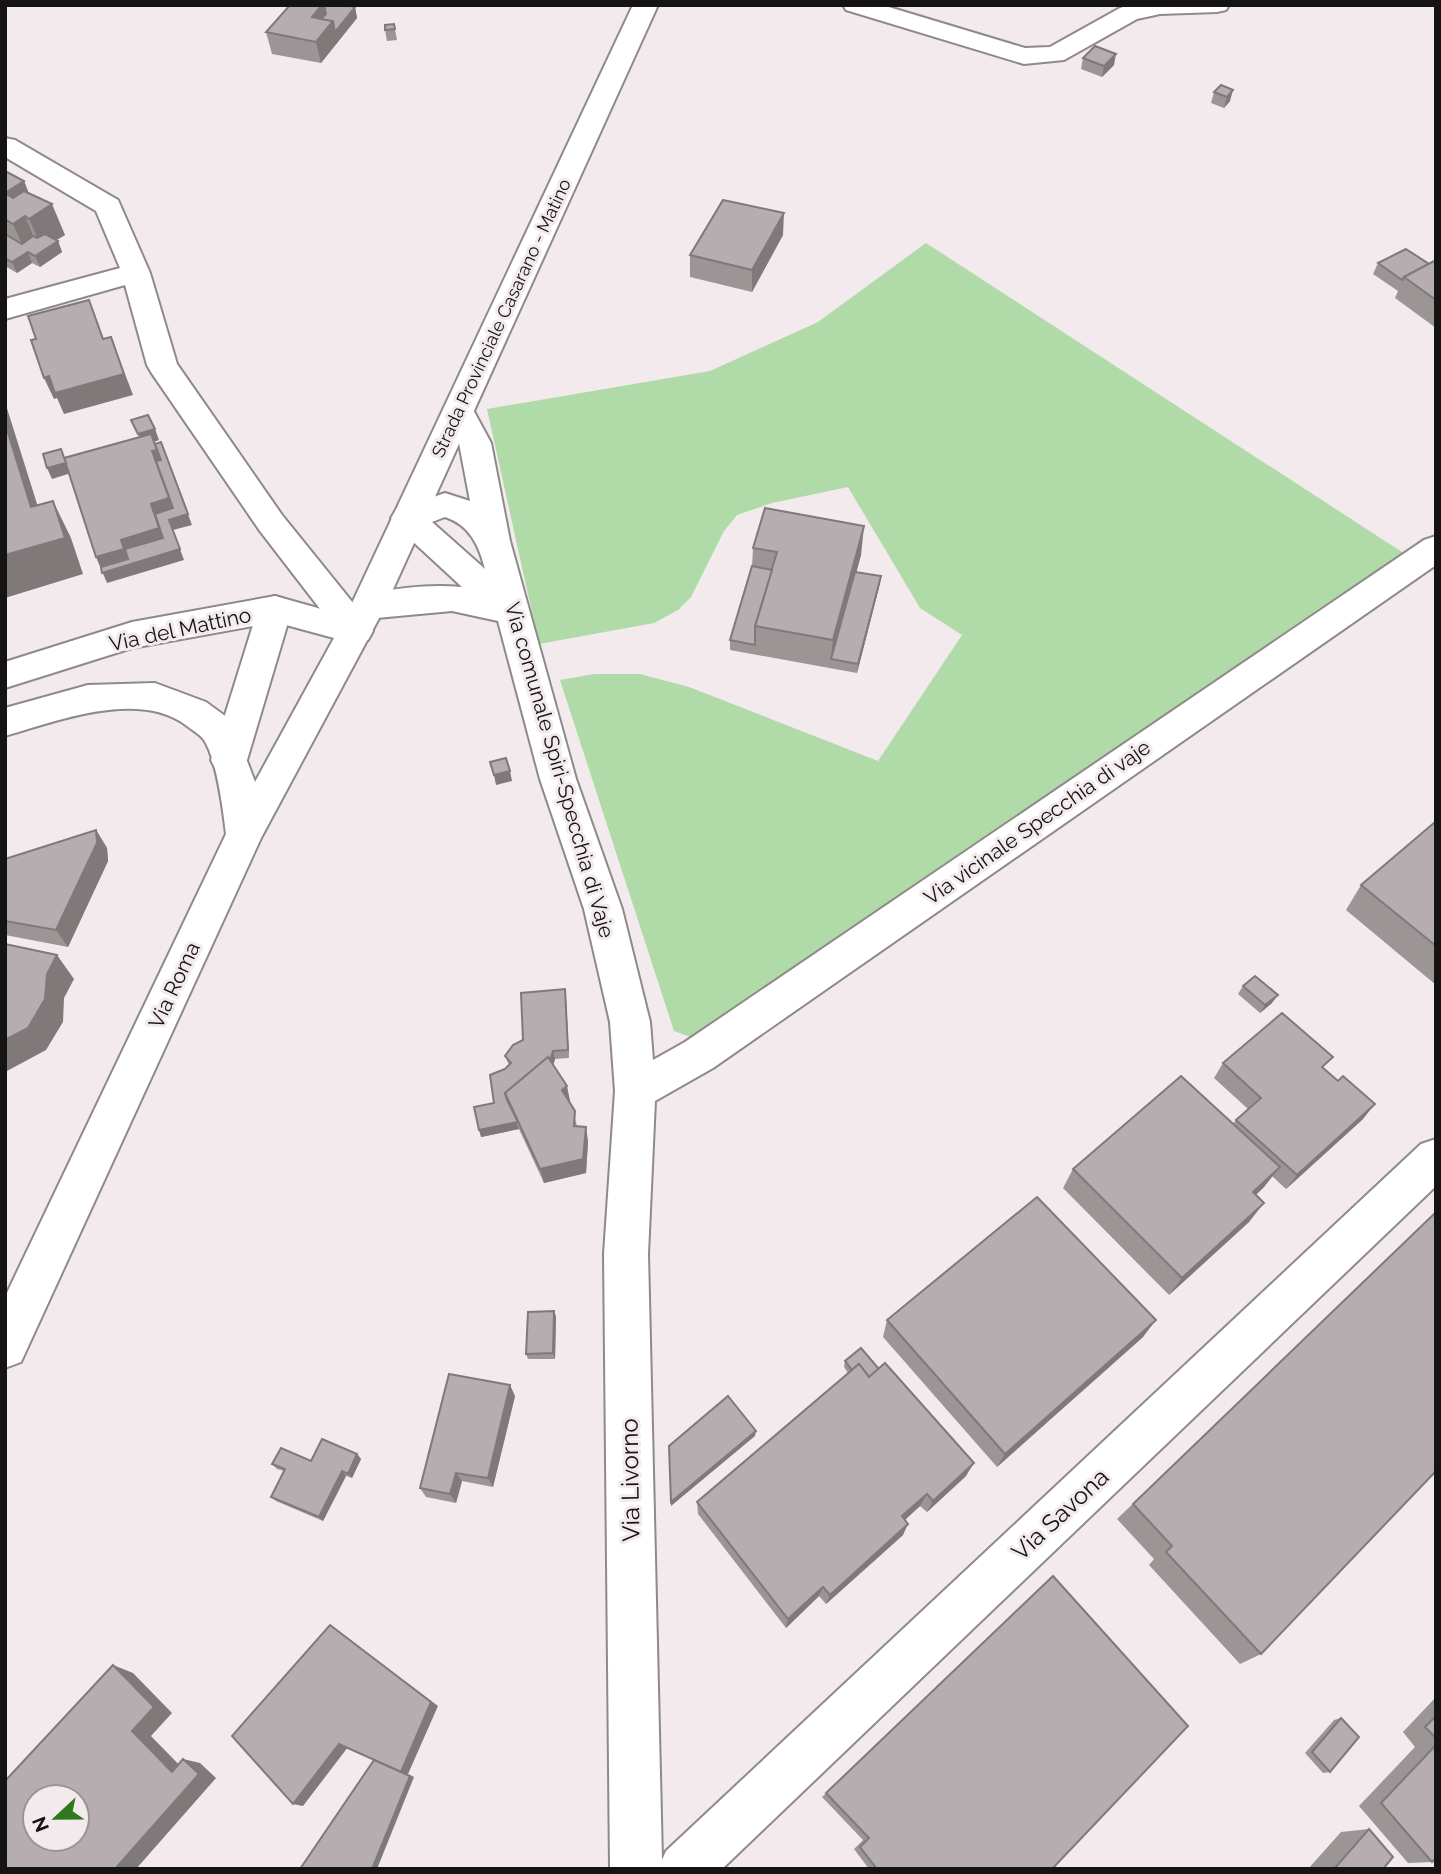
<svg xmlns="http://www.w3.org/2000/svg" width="1441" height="1874" font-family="Raleway,sans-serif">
	<rect width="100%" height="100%" fill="#f2eaec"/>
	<path fill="#b0daa7" d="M926,243L1405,554L693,1038L674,1031L560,680L594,674H640L689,687L878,761L962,635L920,608L848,487L772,503L737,515L724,531L691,597L678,610L654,623L539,644L487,409L710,371L818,322Z"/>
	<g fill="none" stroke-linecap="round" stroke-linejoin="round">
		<defs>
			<g id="minor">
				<path d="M843,5H882L1025,48L1050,47L1120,8L1129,5H1229L1226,10L1217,12L1160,14L1137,19L1064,60L1024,64L846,10Z"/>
				<path d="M5,138L15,140L118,200L150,273L177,364L282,515L353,603L356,598C389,588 428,584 462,587L396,526L391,518L396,510L445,493L470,501L459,443L444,411L448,404L459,400L470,404L491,443L510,541L576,779L622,909L650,1022L653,1060L685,1042L1424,540L1436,536V565L713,1068L655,1101L648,1254L662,1860L666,1851L1421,1144L1436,1139V1186L722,1869H610L604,1254L615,1091L610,1022L584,909L540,779L498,621L452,611L366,619L373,631L368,640L356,644L344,640L260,531L151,372L147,365L125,285L5,319V299L120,268L96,211L5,157ZM445,517C470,525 479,546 485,569L432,522Z"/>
				<path d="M275,596L287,600L292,609L247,760L242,770L229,774L216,770L211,760L258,609L263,600Z"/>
			</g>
			<path id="major" d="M633,5H658L385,607L261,838L21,1362L5,1368V1297L226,834C223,809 217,760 204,740C201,735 192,730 187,726C139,689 57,721 5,736V708L88,685L155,683L206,702L232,721L255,782L334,638L275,622L132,648L5,688V662L132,622L275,596L346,616Z"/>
		</defs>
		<use href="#minor" stroke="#90898a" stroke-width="4"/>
		<use href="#major" stroke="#90898a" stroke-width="4"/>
		<use href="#minor" fill="#fff" fill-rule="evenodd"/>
		<use href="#major" fill="#fff" fill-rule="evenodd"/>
	</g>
	<g fill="#9c9596">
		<path d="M355,7L357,18L321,63L272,54L266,32Z"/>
		<path d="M394,24L397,40L387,41L385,30Z"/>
		<path d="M1083,58L1114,65L1102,77L1081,69Z"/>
		<path d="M1221,85L1230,101L1224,108L1211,103L1214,92Z"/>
		<path d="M5,171L24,181L29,194L65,235L56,240L58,241L62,252L40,267L32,263L17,273L5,266Z"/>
		<path d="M783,235L752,292L690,277V255Z"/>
		<path d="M1436,260V328L1395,298L1398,291L1373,274L1378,263L1429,264Z"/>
		<path d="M753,548L861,555L856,572L881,576L879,587L857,673L730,650V640L752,566Z"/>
		<path d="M1436,823V985L1346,910L1361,885Z"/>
		<path d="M96,830L107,848L108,861L68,947L5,935V859Z"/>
		<path d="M1243,986L1272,1003L1260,1013L1238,994Z"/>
		<path d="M566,998L569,1058L555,1059L553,1065L570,1101L577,1126L588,1141L586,1173L544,1183L519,1129L481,1137L505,1069L509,1065L505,1056L523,1040Z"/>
		<path d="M1223,1063L1324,1069L1363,1119L1286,1189L1272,1176L1264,1187L1256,1195L1249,1222L1169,1295L1063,1188L1073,1169L1233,1124L1236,1120L1248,1109L1214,1078Z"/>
		<path d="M1436,1212L1261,1654L1240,1664L1149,1565L1154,1559L1117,1519Z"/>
		<path d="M554,1311L556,1317L555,1359H528L526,1354Z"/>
		<path d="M887,1320L1143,1337L997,1467L883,1337Z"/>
		<path d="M845,1361L966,1476L927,1512L920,1506L905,1520L903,1535L826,1604L819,1596L786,1628L698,1514L697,1502L848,1373L844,1367Z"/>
		<path d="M515,1396L493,1487L462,1481L456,1503L426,1497L420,1488Z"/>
		<path d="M357,1454L361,1459L352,1478L346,1476L323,1521L276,1501L271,1497L284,1471L277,1469L272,1464L311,1461Z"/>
		<path d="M1053,1576L1052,1869H869L854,1849L863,1840L822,1797Z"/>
		<path d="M1436,1697V1858L1432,1862L1408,1863L1359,1806L1415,1747L1403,1732Z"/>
		<path d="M1341,1718L1330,1772L1323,1773L1305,1753L1334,1720Z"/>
		<path d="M1369,1829L1383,1869H1308L1341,1832Z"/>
	</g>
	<g fill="#7f797a">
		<path d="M322,5H324L328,25L312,17Z"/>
		<path d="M355,7L357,18L321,63L316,42L333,21Z"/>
		<path d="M1116,54L1114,65L1102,77L1104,66Z"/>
		<path d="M1233,90L1230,101L1224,108L1227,97Z"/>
		<path d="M24,181L36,212L25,216L38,247L28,252L32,263L17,273L12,262L26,253L13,224L5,193Z"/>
		<path d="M52,204L65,235L42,249L29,219Z"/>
		<path d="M784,213L783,235L752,292V270Z"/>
		<path d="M58,241L62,252L40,267L35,256Z"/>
		<path d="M111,337L133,395L64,414L57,398L54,399L44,378Z"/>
		<path d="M5,402L49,542L53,501L71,538L83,574L5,598V555L31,507L5,423Z"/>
		<path d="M155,429L159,440L154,442L165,471L161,442L192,525L173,530L184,560L107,583L96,557L121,540L151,504L152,451L142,445L138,434Z"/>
		<path d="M61,449L71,473L52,479L47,468Z"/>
		<path d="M864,526L861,555L833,659H831L830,668L833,640Z"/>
		<path d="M881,576L879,587L857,673L858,664Z"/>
		<path d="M510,771L512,781L496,785L494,775Z"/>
		<path d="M96,830L107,848L108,861L68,947L56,930Z"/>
		<path d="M57,955L74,979L64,998L63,1022L46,1050L7,1071L5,1069V1040L47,974Z"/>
		<path d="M565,989L566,998L569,1058L568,1050Z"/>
		<path d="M1278,995L1272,1003L1260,1013L1265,1005Z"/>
		<path d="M553,1051L555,1059L551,1073L549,1065Z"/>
		<path d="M567,1086L570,1101L565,1104L562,1090Z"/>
		<path d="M1375,1104L1363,1119L1286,1189L1297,1175Z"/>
		<path d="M516,1122L519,1129L481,1137L479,1130Z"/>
		<path d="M586,1127L588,1141L586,1173L544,1183L540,1169Z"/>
		<path d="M1280,1167L1264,1187L1238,1211L1253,1192Z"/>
		<path d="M1264,1203L1249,1222L1169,1295L1182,1278Z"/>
		<path d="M554,1311L556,1317L555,1359L553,1353Z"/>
		<path d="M1156,1320L1143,1337L997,1467L1005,1454Z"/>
		<path d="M510,1385L515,1396L493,1487L488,1478Z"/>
		<path d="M756,1431L755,1436L671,1506V1502Z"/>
		<path d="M357,1454L361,1459L352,1478L348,1474Z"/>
		<path d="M974,1463L966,1476L927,1512L933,1501Z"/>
		<path d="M342,1471L346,1476L323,1521L319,1517Z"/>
		<path d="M456,1473L462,1481L456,1503L450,1494Z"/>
		<path d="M927,1494L920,1506L896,1528L902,1516Z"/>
		<path d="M908,1524L903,1535L826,1604L830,1595Z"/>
		<path d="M823,1587L819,1596L786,1628L788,1619Z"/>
		<path d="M338,1631L438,1706L408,1774L405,1773L414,1777L377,1869H372L401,1771Z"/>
		<path d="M113,1665L133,1673L172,1713L151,1736L190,1776L172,1772L132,1731Z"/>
		<path d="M339,1744L348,1747L303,1806L293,1804Z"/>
		<path d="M183,1759L200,1763L216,1778L136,1869H115Z"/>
	</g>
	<g fill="#b5adaf" stroke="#7f797a" stroke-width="2" fill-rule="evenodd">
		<path d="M290,5H322L312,17L333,21L316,42L266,32Z"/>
		<path d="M324,5H346L355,7L335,32L333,21L321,19L326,14Z"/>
		<path d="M394,24L395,29L385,30V25Z"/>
		<path d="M1095,46L1116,54L1104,66L1083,58Z"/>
		<path d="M1221,85L1233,90L1227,97L1214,92Z"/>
		<path d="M5,171L24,181L5,193Z"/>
		<path d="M24,191L52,204L29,219L25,216L13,224L5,219V193L13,198Z"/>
		<path d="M723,200L784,213L752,270L690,255Z"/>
		<path d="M5,234L22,244L33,236L37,238L45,234L58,241L35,256L28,252L12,262L5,258Z"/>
		<path d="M1406,249L1429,264L1404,277L1402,280L1378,263Z"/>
		<path d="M1436,260V300L1404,277Z"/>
		<path d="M89,300L103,339L111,337L124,374L55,393L49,376L44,378L31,340L36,339L28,316Z"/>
		<path d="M148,415L155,429L138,434L131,420Z"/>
		<path d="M5,423L31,507L53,501L65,538L5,555Z"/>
		<path d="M151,434L157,450L152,451L169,498L151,504L159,528L121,540L124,549L96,557L64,458Z"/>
		<path d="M161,442L188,514L169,520L180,549L102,573L101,567L128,559L125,549L163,538L155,514L173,508L156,461L161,460L155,444Z"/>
		<path d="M61,449L66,463L47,468L43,454Z"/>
		<path d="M765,508L864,526L833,640L755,626L777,552L753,548Z"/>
		<path d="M752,566L772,570L755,626V645L730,640Z"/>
		<path d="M855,572L881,576L858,664L831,659Z"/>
		<path d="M506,758L510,771L494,775L490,762Z"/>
		<path d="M1435,822L1436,823V946L1361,885Z"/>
		<path d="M96,830L97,843L56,930L5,921V859Z"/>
		<path d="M5,944L57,955L47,974L45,999L28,1028L5,1040Z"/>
		<path d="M1255,976L1278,995L1265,1005L1243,986Z"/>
		<path d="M565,989L568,1050L553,1051L550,1061L548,1057L505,1093L507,1100L518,1122L479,1130L474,1107L494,1103L490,1075L505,1069L511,1063L505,1056L513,1045L523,1040L521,993Z"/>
		<path d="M1282,1013L1333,1057L1322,1067L1338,1081L1343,1076L1375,1104L1297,1175L1236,1120L1261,1098L1223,1063Z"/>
		<path d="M548,1057L567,1086L562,1090L575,1111L574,1126L586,1127L583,1159L540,1169L505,1093Z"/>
		<path d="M1181,1076L1280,1167L1253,1192L1264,1203L1182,1278L1073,1169Z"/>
		<path d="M1037,1197L1156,1320L1005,1454L887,1320Z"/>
		<path d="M1436,1212V1471L1261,1654L1166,1552L1172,1546L1133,1504Z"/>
		<path d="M554,1311L553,1353L526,1354L528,1312Z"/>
		<path d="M861,1348L879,1369L869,1377L859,1364L852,1370L845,1361Z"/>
		<path d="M885,1363L974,1463L933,1501L927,1494L902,1516L908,1524L830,1595L823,1587L788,1619L697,1502L859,1364L869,1377Z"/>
		<path d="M449,1374L510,1385L488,1478L456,1473L450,1494L420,1488Z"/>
		<path d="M728,1396L756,1431L671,1502L669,1446Z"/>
		<path d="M322,1439L357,1454L348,1474L342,1471L319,1517L271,1497L285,1469L272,1464L281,1448L311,1461Z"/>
		<path d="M1053,1576L1188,1726L1052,1869H877L860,1847L869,1838L826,1793Z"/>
		<path d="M330,1625L431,1702L401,1772L339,1744L293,1804L232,1736Z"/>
		<path d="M113,1665L154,1707L132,1731L172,1772L183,1759L199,1774L115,1869H5V1781ZM35,1797H77V1839H35Z"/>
		<path d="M1436,1716V1738L1425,1727Z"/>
		<path d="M1341,1718L1359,1737L1330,1772L1312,1752Z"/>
		<path d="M1436,1745V1858L1432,1862L1381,1803Z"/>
		<path d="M374,1760L410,1776L372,1869H300Z"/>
		<path d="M1369,1829L1393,1857L1383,1869H1334Z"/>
	</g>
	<g text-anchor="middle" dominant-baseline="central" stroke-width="6" stroke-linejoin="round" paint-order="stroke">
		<g font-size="18" fill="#161313" stroke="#f2eaec">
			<text transform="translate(501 318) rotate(-65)">Strada Provinciale Casarano - Matino</text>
		</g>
		<g font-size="21" fill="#161313" stroke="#f2eaec">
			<text transform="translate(180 629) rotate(-12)">Via del Mattino</text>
			<text transform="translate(560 770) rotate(74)">Via comunale Spiri-Specchia di Vaje</text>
			<text transform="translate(1037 822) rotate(-35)">Via vicinale Specchia di vaje</text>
			<text transform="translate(174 985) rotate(-65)">Via Roma</text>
		</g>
		<g font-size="24" fill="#161313" stroke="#f2eaec">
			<text transform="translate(630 1480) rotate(-91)">Via Livorno</text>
			<text transform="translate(1060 1514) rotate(-43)">Via Savona</text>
		</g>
	</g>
	<rect width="1441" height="1874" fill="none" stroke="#161313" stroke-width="14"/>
	<g transform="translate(56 1818) rotate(248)"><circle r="33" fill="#f2eaec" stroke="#9a9495" stroke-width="2"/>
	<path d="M0-5L12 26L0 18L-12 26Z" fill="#2f781d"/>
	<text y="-10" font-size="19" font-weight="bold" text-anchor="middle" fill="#161313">N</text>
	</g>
</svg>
